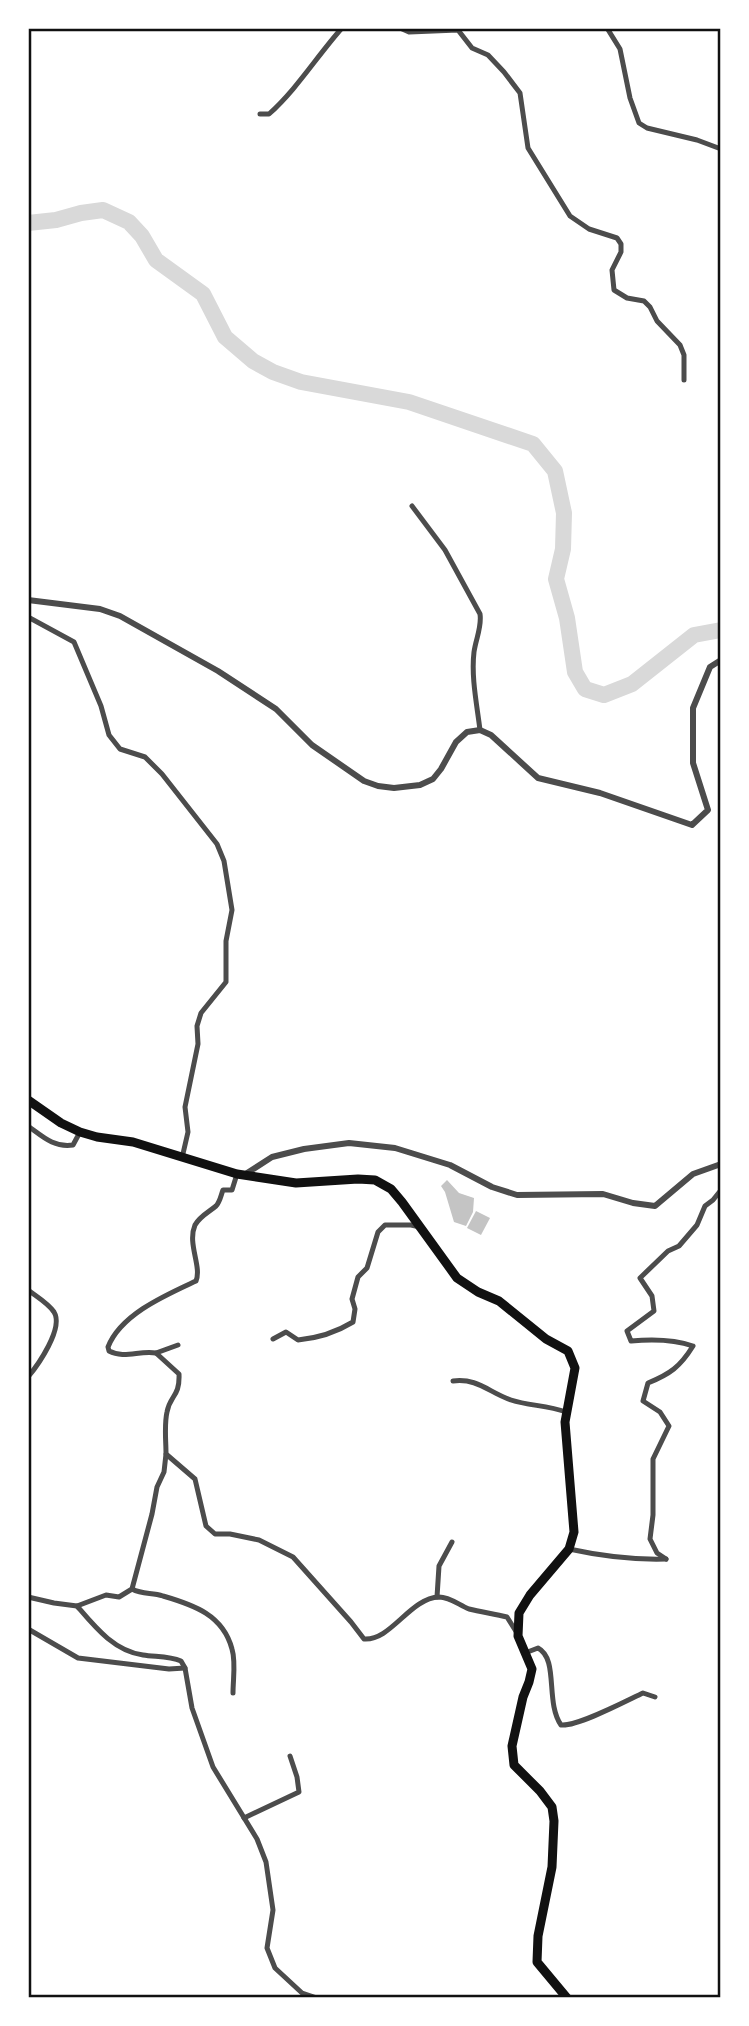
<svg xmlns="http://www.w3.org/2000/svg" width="749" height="2026" font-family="'Noto Serif',serif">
	<rect width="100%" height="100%" fill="#fff"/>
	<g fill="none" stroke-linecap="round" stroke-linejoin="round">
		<path stroke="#d9d9d9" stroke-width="16" d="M28,223L56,220L81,213L103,210L129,222L142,236L156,260L203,294L225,337L253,361L273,372L301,382L409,402L533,444L555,471L564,513L563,549L556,579L567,618L575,672L585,689L604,695L632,684L694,635L721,630"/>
	</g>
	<g fill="#c4c4c4">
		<path d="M447,1180L459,1193L474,1198L473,1212L466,1226L454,1222L445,1192L441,1186Z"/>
		<path d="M476,1211L490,1218L481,1235L467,1228Z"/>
	</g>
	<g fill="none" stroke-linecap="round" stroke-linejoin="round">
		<g stroke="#4c4c4c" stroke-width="5">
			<path d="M400,28L409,32L458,30L472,48L488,55L504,72L520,93L528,148L570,216L589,229L617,238L621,244V252L612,270L614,290L627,298L644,301L650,307L657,321L680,345L684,355V380"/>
			<path d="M607,28L620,49L630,98L639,123L647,128L697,140L721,149"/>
			<path d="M260,114H269C297,89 317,56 342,28"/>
			<path d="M412,506L445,550L480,614C482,627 476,638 474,652C471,677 477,705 480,730"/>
			<path d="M28,617L74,642L101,706L109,735L120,749L145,757L162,774L217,844L224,861L232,910L226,941V982L201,1013L197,1026L198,1044L185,1107L188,1132L182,1158"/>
			<path d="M28,1126C42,1136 54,1148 73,1145L80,1132"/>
			<path d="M28,1290C37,1297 48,1303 54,1312C64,1328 38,1365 28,1377"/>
			<path d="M273,1339L286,1332L298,1340C319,1338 335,1333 353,1322L355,1309L352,1299L358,1277L367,1268L378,1232L385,1225H411L420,1227"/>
			<path d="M178,1345L156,1353L179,1374C180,1397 170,1395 167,1412C164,1425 166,1440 166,1454L195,1479L206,1526L215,1534H230L259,1540L293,1557L351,1622L364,1639C391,1641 410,1598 439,1597C450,1597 459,1605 469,1609C481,1612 495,1614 507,1617L517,1633"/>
			<path d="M156,1353C140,1350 124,1359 109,1351L108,1347C121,1314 166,1295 196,1281C202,1266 187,1244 195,1225C200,1216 209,1212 216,1206C220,1202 221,1195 223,1190H232L237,1174"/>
			<path d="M453,1381C478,1378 488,1392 511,1400C529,1406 547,1405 566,1412"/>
			<path d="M569,1549C601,1556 632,1560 666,1559"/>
			<path d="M666,1559L657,1553L650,1539L653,1515V1459L669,1426L660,1412L643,1401L648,1383C670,1374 680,1367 693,1346C673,1339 652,1339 631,1341L627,1331L654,1311L652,1296L640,1278L668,1251L679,1246L697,1225L705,1206L713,1200L721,1190"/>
			<path d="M132,1589C143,1595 152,1592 163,1596C194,1605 223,1615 232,1649C236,1662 233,1679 233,1693"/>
			<path d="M28,1597L54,1603L77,1606C95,1627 114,1651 143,1655C155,1657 169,1656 181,1661L185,1668L192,1708L213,1767L257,1839L266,1862L273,1910L267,1948L275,1968L302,1993L317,1998"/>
			<path d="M437,1597L439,1566L452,1542"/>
			<path d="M77,1606L106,1595L119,1597L132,1589L152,1514L157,1487L164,1472L166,1454"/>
			<path d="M28,1629L78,1658L169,1669L185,1668"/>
			<path d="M525,1653L538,1648C559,1659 545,1702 561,1725C577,1727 626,1701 643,1693L655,1697"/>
			<path d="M244,1818L299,1792L297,1777L290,1756"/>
		</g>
		<g stroke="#4c4c4c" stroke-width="6">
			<path d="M28,600L100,609L120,616L218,671L276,709L312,745L364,781L378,786L394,788L420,785L433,779L441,769L456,742L467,732L480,730L491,735L538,778L600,793L692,825L708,810L693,763V708L710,667L721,660"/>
			<path d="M244,1175L272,1157L304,1149L349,1143L395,1148L450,1165L492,1187L517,1195L603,1194L633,1203L655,1206L693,1174L721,1164"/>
		</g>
		<path stroke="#111" stroke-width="9" d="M28,1100L61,1123L80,1132L97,1137L133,1142L237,1174L296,1183L358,1179L375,1180L391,1189L402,1202L457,1278L478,1292L499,1301L546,1339L568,1351L575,1368L565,1422L574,1532L569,1549L530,1595L519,1613L518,1636L532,1669L529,1682L523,1697L512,1746L514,1765L540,1791L552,1807L554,1821L552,1867L538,1936L537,1962L567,1998"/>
	</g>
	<rect width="749" height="2026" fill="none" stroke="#ffffff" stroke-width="60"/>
	<rect x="30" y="30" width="689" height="1966" fill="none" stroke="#111" stroke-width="2.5"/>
</svg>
